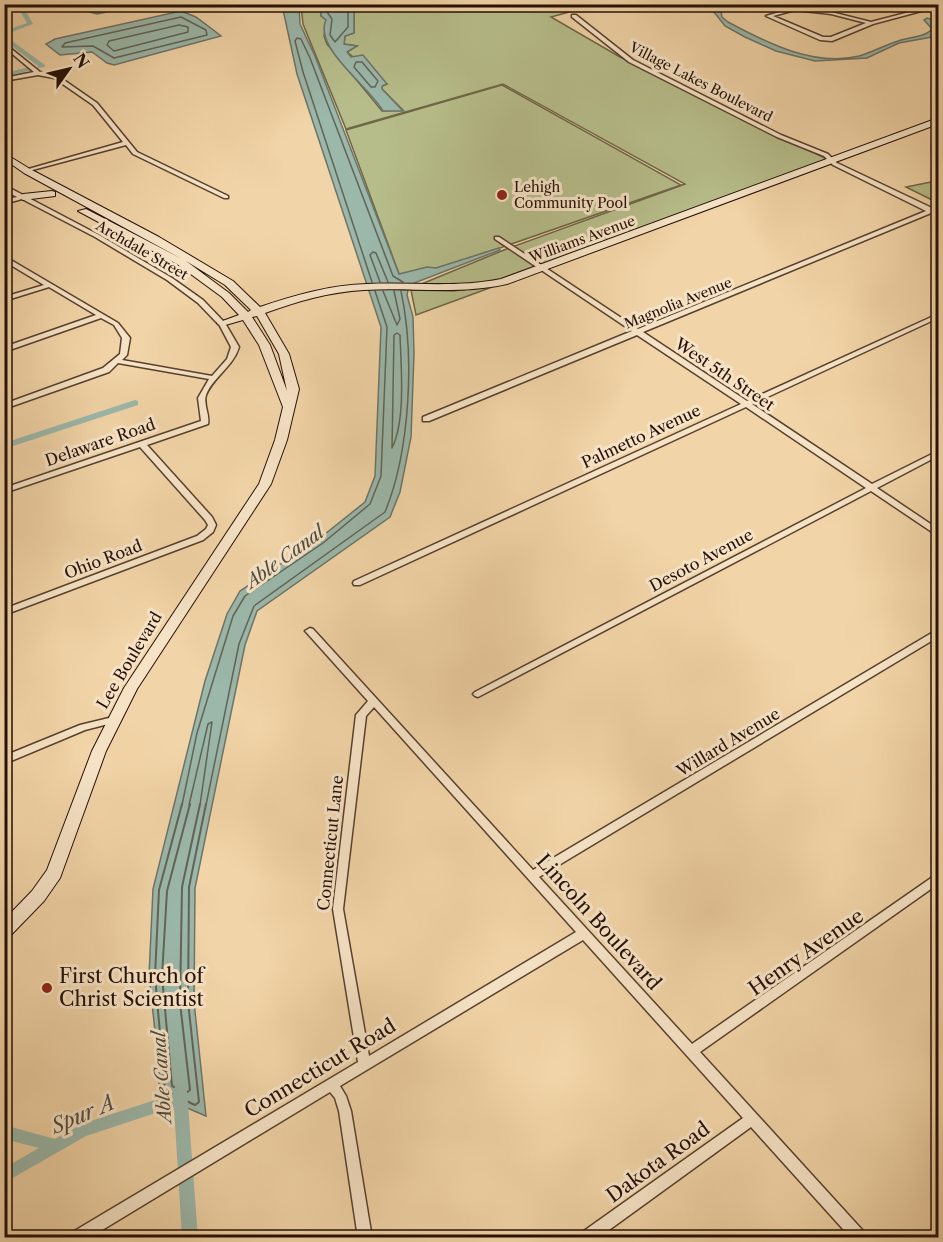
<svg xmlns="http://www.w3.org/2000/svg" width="943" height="1242" font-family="'Libre Caslon Text',serif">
	<rect width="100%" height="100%" fill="#f1d4a7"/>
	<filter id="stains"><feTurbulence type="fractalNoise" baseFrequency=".00333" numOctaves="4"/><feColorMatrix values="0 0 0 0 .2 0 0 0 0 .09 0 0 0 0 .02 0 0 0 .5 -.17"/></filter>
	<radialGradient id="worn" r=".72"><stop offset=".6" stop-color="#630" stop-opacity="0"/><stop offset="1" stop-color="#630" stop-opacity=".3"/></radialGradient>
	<g fill="#b6bd8a" stroke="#6e6648" stroke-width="1.5">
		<path d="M505,4L512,8L537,6L534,5H595L551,17L620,57L829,160L516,276L481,285H419L504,250L685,184L503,84L346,129L303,24L301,5H321V16L326,20L324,36L327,44L382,111L403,110L382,89V86L387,84L347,52L357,46L344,44L345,36L354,33V5Z"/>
		<path d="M502,85L681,185L402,282L346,130Z"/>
		<path d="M938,180V203L906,187L936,181Z"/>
		<path d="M495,286L416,315L411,290L453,291Z"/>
	</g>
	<g fill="#9bb8ab" stroke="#6c7469" stroke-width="1.5">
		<path d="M64,5H95L89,6L91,7L141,5L97,14Z"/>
		<path d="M282,5H299L300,24L315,56L399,274L427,267L436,268L499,248L500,250L409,285L407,295L413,317L414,354L411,437L400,492L390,517L257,611L245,645L195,888L194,1002L206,1116L159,1096V1068L149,976L153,889L205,681L227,614L240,591L320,538L365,502L375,476L381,327L297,74Z"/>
		<path d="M321,5H354V33L345,36L344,44L357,46L347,52L351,57L363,55L387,84L382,86V89L403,111H383C370,87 313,48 326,20L321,16Z"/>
		<path d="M721,5H734L721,12L722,17L728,22C767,43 814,67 859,56C873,52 885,45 898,41C908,37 926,37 932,29L924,20L927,18L934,20L938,36L899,43L867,58L815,61L776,51L745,37L725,26L714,12Z"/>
		<path d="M181,11L196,17L221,36L114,65L107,63L92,52L60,55L46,44L55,39Z"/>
	</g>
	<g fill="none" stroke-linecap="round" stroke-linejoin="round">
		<g stroke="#606458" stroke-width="1.5">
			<path d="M327,4V12L332,19L330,35L335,42L348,27V4"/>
			<path d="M181,17L206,30L207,35L114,58L93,46L62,47L65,43Z"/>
			<path d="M179,25L188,27V32L114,51L107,45L109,41Z"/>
			<path d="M356,62H362L378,81L375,87H371L354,67Z"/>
			<path d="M372,282L303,72L295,41L297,38L301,39L310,58L393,276L403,282"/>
			<path d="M380,282L370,255L373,252L376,253L388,282"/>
			<path d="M383,291L397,325L400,319L394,291"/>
			<path d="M397,333L400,335C401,366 406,420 392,448L394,335Z"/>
			<path d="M182,805L197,733L233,616L245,596L323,543L370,504L381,476L387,327L375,291"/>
			<path d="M189,805L208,724L212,722L200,805"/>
			<path d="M206,805L239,644L254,606L385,512C410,451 415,356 401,291"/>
		</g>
		<g stroke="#606458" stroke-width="2">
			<path d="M182,804L159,890L155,976L165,1091L195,1105L199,1102L188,1002L189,887L206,804"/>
			<path d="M190,804L167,891L162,976L172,1086L186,1093L190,1090L180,1003L182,887L200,804"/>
		</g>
		<g fill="#9bb8ab" fill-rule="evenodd">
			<path d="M16,4H22L33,24L4,35V31L27,23Z"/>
			<path d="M4,35L45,65V67L38,68V66L4,40Z"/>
			<path d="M30,67L33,69L32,70L4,77V73Z"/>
			<path d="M135,400L138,401V405L4,449V443Z"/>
			<path d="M180,1085L185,1086L187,1091L198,1238H182L174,1107L86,1136L4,1183V1168L39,1148L4,1139V1125L55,1139L82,1124L173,1094L175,1086Z"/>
		</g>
		<defs>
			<g id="street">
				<path d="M793,8L831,12L871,22L925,8H938V10H925L873,24L832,41L820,40L766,16ZM795,10L831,14L866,23L831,37H823L773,16Z"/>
				<path d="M572,15H576L633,60L781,135L828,154L837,163L932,208L938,206V210L936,211V213H931L643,332L747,401L938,314V318L752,404L872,484L938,451V456L877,488L938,529V534H935L871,491L478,697L475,696L473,694L475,692L866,488L746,407L360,585H354L353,583L354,581L741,404L637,335L429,421H423V417L632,331L495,239V237H499L638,329L926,211L833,165L824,156L777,137L629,62L572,17Z"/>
				<path d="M4,43L40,72L58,76L97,103L137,152L228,196V198H224L133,154L126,145L25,172V170L123,142L93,105L54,78L38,75L4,81V78L34,72L4,47Z"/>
				<path d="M4,185L99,235L172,278L203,300L225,323L239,347C233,367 213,377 206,395C203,405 210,414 208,424L147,445L212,517L216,525L213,532L203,540L4,615V609L197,536L206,529L208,525L205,520L140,447L4,493V488L201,421L198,398L209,379L118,363L109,372L4,409V404L103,368L120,354L122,338L114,325L101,318L4,352V347L96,315L49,287L4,301V297L44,285L4,261V256L118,323L130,338L127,355L122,360L212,376L227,359L231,347L220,326L198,303L167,280L95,237L22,199L4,204V200L17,197L4,190Z"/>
				<path d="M310,628L313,629L533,870L935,631L938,630V637L539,877L692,1044L934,876L938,875V884L700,1052L865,1233L866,1238H851L751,1127L598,1238H580L581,1233L743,1118L583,940L340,1086L346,1096L351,1111L372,1238H358L339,1111L335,1098L330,1092L89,1238H70L71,1233L358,1062L333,909L356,715L368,701L307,633L305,631ZM374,707L576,932L369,1056L343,909L366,716Z"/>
				<path d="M113,717L116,718L118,720L116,722L85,730L4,764V756L80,725Z"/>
				<path d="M938,1230V1238H931L933,1231Z"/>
			</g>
			<g id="secondary">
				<path d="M938,118V124L507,284C459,295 412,287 364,290C329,292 298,301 265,313L289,354L299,389L287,440L271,484L137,689L106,751L60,878L44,901L10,936L4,938V920L32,891L47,870L92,751L124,688L259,484L275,440L283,407L259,345L243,320L222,326L217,323L239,315L222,297L177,264L78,211L86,209L182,259L24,173L4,159V153L30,169L159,237L233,281L260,307C295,295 330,285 367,284C412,282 456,288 501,279ZM186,261L225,285L251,310L248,312L229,293ZM257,316L279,354L287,391L270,345L252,317Z"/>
				<path d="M52,191L55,192V196L23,200L18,197L23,194Z"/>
			</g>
		</defs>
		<use href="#street" stroke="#58402e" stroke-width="3"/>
		<use href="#secondary" stroke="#250f06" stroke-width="2"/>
		<use href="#street" fill="#f6e3c6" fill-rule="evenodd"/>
		<use href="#secondary" fill="#f6e3c6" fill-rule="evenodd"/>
	</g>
	<g fill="#8f2418" stroke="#f6e3c6" stroke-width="2">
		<circle cx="502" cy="195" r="6"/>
		<circle cx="47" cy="988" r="6"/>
	</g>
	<g text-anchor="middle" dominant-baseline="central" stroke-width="6" stroke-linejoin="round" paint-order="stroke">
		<g font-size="14" fill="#250f06" stroke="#f6e3c6">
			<text transform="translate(701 82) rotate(27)">Village Lakes Boulevard</text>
			<text transform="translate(582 239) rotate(-20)">Williams Avenue</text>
			<text transform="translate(142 250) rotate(30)">Archdale Street</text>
			<text transform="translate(678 303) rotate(-22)">Magnolia Avenue</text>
		</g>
		<g font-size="14" fill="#250f06" stroke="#f6e3c6" text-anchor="start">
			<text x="514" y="187">Lehigh<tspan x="514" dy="16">Community Pool</tspan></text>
		</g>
		<g font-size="16" fill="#250f06" stroke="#f6e3c6">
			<text transform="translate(725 374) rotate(34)">West 5th Street</text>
			<text transform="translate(641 436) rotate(-25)">Palmetto Avenue</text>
			<text transform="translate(100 442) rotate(-19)">Delaware Road</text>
			<text transform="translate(103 559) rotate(-21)">Ohio Road</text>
			<text transform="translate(701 560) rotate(-28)">Desoto Avenue</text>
			<text transform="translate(129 660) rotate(-59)">Lee Boulevard</text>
			<text transform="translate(728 742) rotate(-31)">Willard Avenue</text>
			<text transform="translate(330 843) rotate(-84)">Connecticut Lane</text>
		</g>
		<g font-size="18" font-style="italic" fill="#4e4a40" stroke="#f6e3c6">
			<text transform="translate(285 557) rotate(-36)">Able Canal</text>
			<text transform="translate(162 1077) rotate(-94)">Able Canal</text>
		</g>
		<g font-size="20" fill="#250f06" stroke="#f6e3c6">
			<text transform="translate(599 922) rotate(48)">Lincoln Boulevard</text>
			<text transform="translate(806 952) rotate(-35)">Henry Avenue</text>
			<text transform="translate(320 1068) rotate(-31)">Connecticut Road</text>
			<text transform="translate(658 1162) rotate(-36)">Dakota Road</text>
		</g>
		<g font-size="20" fill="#250f06" stroke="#f6e3c6" text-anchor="start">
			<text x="59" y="976">First Church of<tspan x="59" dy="23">Christ Scientist</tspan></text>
		</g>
		<g font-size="21" font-style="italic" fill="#4e4a40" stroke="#f6e3c6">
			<text transform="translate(83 1114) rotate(-23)">Spur A</text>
		</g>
	</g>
	<rect width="943" height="1242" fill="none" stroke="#f1d4a7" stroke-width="24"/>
	<rect x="6" y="6" width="931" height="1230" fill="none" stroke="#250f06" stroke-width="3"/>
	<rect x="12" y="12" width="919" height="1218" fill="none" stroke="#250f06" stroke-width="1.5"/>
	<g transform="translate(69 69) rotate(56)" stroke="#f6e3c6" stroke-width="4.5" paint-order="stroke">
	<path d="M0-4.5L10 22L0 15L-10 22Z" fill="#250f06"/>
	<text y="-9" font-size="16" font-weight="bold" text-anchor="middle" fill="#250f06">N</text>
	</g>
	<rect width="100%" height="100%" filter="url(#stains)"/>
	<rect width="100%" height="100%" fill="url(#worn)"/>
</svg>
